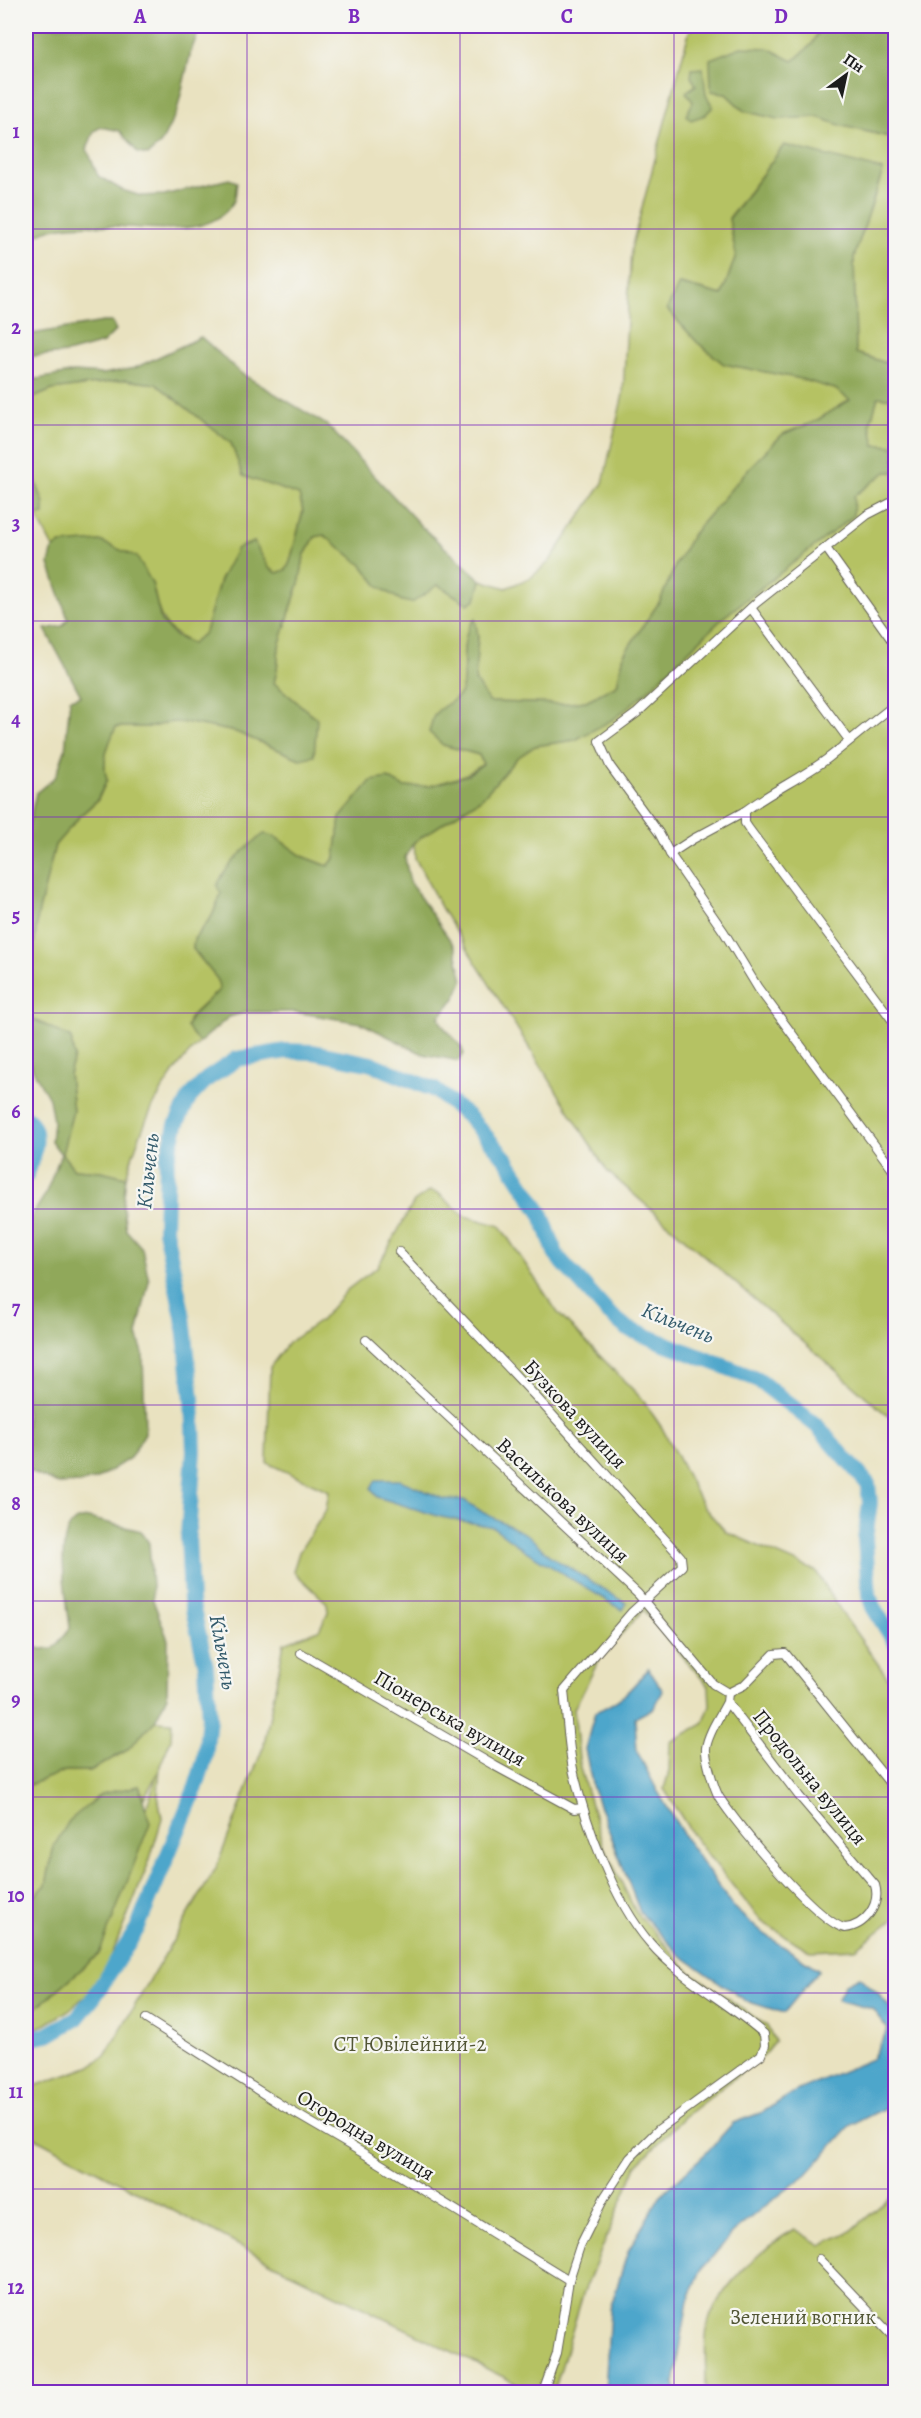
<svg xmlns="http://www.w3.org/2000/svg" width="921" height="2418" font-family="Alegreya,serif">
	<rect width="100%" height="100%" fill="#f6f6f2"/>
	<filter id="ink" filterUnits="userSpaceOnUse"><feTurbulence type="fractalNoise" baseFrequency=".0167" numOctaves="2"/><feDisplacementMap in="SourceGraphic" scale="12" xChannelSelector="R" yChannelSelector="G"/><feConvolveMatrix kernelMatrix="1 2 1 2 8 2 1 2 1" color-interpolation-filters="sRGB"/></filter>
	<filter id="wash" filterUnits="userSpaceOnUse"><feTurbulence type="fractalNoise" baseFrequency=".008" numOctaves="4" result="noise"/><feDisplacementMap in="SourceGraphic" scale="24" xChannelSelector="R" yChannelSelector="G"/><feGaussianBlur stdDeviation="1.35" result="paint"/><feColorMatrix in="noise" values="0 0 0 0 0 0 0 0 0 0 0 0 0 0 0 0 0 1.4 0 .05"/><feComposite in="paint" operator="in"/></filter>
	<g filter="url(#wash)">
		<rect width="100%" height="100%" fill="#e9e2c0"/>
		<g fill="#b5c264" stroke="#686f40" stroke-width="1.5">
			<path d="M695,26H767L772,30L783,26H821L812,44L793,62L725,93L744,111L778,119L817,117L843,126L894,138L895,135V366L856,353L854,257L883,171L784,145L729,218L736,255L722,295L680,284L667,309L697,342L724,364L797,378L835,389L850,400L814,422L783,434L749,468L693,534L676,564L660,601L624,654L617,685L586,701L562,704L489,702L475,680L478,635L464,646L463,686L459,696L436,714L443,745L479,755L483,764C462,778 431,791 405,787C400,786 393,781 388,778L340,818L335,858L328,866L302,856L274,836L221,894L212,916L194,939L193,949L218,980L219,990L190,1017L187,1027L199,1043C161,1080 141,1126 126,1177L101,1171L74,1169L61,1154L73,1111L69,1074L74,1057L71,1038L29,1017V983L38,915L55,845L81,815L98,800L107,780C101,761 108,745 115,727H151L171,722L190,723L236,732L300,759L317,719L274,683L277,670L279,646L300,580L304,556L315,537L324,535L362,565L379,587L438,585L476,599L481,580L506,588L530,578L549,562L603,483L623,394L631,249L689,32Z"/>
			<path d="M125,380L156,384L231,443L243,476L300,495L303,511L290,562L286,570L277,573L269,568L254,542L220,580L205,632L192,644C159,627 160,616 152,583L61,544L53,548L36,515L44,514V504L26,455V401L52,390Z"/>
			<path d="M878,397L895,399V446L875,445L870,424Z"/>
			<path d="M886,472H895V1422L607,1171L442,909L415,858L414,842L482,798L517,758L535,746L575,740L646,692L725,616L827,536L854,496Z"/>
			<path d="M430,1191L438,1193L465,1216L500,1226L558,1313L642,1399L662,1428L703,1506L726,1532L816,1571L844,1616L895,1688V1918L856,1949L810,1951L762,1922L696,1840L664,1789L669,1771L670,1742L703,1724L710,1706L709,1687L643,1610L600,1658L574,1709L580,1768L603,1845L636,1912L689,1971L767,2026L775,2041L764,2055L684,2117L636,2166L583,2294L554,2392H534L274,2264L26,2133V2089L89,2067L105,2056L216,1868L264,1745L284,1643L319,1630L328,1612L327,1603L293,1571L299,1552L326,1510L329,1491L267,1463L270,1367L288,1343L320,1321L347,1290L378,1266L414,1202Z"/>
			<path d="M155,1721L172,1722L171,1739L160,1766L158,1795L162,1819L149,1862L109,1962L92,1990L69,2010L45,2025L26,2032V2008H36L99,1954L158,1772L144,1798L139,1786L54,1846L46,1885L26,1905V1786L65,1771H90L126,1751Z"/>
			<path d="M895,2193V2392H709L706,2385C706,2367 704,2346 707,2328C714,2291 763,2247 795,2229L821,2245L851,2231Z"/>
		</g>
		<g fill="#90a85a" stroke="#56623b" stroke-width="1.5">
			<path d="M26,26H201L191,51L177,111L161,143L148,155L138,153L120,131L101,127L94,131L87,149L98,176L122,190L141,196L164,195L229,179L237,182C236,188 236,196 234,201C201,261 78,198 26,242Z"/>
			<path d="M821,26H895L894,138L843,126L817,117L778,119L744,111L725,93L711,91L710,59L741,47L768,48L793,61L812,44Z"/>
			<path d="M703,68L706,95L713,107L705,115L691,120L686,115L693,102L686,92L696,85L691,77L692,69Z"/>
			<path d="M784,145L883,170L854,257L856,353L895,366V399L878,397L870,424L875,445L895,446V472H886L854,496L853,516L725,616L646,692L614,719L575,740L535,746L517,758L482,798L414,842L405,858L410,883L455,947L463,981L456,997L439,1017C443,1033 460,1038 464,1054L459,1061L423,1054L361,1023L295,1012H247L229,1017L199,1043L187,1027L191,1017L219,990L218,980L193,949L194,939L212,916L221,894L217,886C226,865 246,847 264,834L274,836L302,856L328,866L335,858L340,818L371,781L388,778L404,787L430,786L467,775L483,764L479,755L443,745L429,732C431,727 432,718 435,714C443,703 459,702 462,688C468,665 457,638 475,619L478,635L475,680L489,702L562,704L586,701L617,685L624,654L660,601L676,564L693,534L749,468L783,434L814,422L850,400L835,389L797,378L724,364L697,342L667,309L679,284L722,295L736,255L729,219Z"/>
			<path d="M103,322H112L116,330L103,343L67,353L26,357V335Z"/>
			<path d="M201,337L242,374L327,425L422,527L481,580L476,599L468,604L438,585L412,603L402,601L379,587L362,565L324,535L315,537L304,556L300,580L279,646L277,670L274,683L317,719L314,756L300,759L236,732L190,723L171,722L151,727H116C108,745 101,761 107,780L97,800L81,815L55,845L38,915L29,983V1017L71,1038L74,1057L69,1074L73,1111L62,1154L74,1169L101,1171L126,1177L123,1206L126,1230L142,1248L149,1281L137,1334L143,1353L145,1433L130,1458L97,1479L80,1483L58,1484L26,1470V1225L45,1195L61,1154L51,1141L53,1121L49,1099L26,1057V836L36,793L56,776L65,750L70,699L81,696L45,629L62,626L68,619L49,564L53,548L61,544L100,541L137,557L152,583L161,621L175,636L192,644L205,632L220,580L237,548L254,542L269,568L277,573L286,570L290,562L303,511L299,495L243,476L231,443L156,384L125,380L52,390L26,401V381L75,372L103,374L135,368Z"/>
			<path d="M26,455L44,504V514L36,515C23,497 25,476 26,455Z"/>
			<path d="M88,1518L141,1531L149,1543L153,1600L168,1640L167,1696L155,1721L126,1751L90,1771H65L26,1786V1643L41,1649L54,1648L70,1628C68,1605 53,1536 75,1521C78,1519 84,1519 88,1518Z"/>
			<path d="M139,1786L150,1823L99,1954L36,2008H26V1905L46,1885L54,1846L69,1821L101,1794Z"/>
		</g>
		<g fill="#4ea6cb" stroke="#356174" stroke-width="1.5">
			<path d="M376,1480H400L444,1499L464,1500L484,1513L528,1535L550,1556L626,1603L622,1610L524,1550L493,1527L441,1517L377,1497L371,1488Z"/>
			<path d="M648,1668L663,1691L654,1708L635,1718L637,1751L658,1792L689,1844L733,1907L760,1931L819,1970L784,2013L746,2001L679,1954L640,1912L593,1789L585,1749L595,1712C620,1702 632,1689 648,1668Z"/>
			<path d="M859,1977L878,1993L895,2014V2108H885L851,2125L807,2174L756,2213L732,2234L701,2270L688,2301L674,2384L677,2392H605L610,2309L628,2251L660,2196L706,2153L733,2123L763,2112L796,2091L872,2059L888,2029L872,2009L837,2000L845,1984Z"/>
		</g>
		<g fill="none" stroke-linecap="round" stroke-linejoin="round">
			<g stroke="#4ea6cb" stroke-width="16">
				<path d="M26,1118C44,1131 32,1160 26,1176"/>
				<path d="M26,2039L48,2035L77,2018L94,1997L137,1929L196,1787L205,1758L209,1717L206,1666L191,1601L188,1536L194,1451L192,1399L183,1317L165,1230L167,1160L176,1125L190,1097L207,1079L237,1059L286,1051L313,1052L372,1064L435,1090L469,1117L506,1159L542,1215L556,1255L607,1312L628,1329L757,1379L817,1426L868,1484L870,1503L865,1539L869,1595L873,1607L896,1644"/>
			</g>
		</g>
	</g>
	<g filter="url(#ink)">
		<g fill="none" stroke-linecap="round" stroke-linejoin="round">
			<defs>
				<g id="street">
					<path d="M896,500L867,515L756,603L637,713L599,741L610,766L659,833L670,854L724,932L758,988L896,1174"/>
					<path d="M826,548L896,646"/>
					<path d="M751,608L849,740"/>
					<path d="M896,704C872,722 850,741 827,759C801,778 770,792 745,811V823L749,829L896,1025"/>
					<path d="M670,854L693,839L745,811"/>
					<path d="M399,1252L537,1398L681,1557L682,1566L631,1613L564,1691C567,1717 568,1744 573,1769C585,1823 613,1900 650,1943C681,1979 728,2002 764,2034L765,2045L761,2055L659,2129L630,2158L604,2198L580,2246L569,2280L557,2353L543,2392"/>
					<path d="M366,1340L638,1594L713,1684L728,1693"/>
					<path d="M301,1653L495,1766L574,1809L583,1808"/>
					<path d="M728,1693L744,1685L774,1654L785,1653L896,1791"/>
					<path d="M727,1702C720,1716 708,1733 706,1748C705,1758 714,1788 719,1797C736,1824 818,1923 845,1928C865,1926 881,1905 875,1885L799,1796L727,1702L728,1693"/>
					<path d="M146,2019L286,2108L363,2153L569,2280"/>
					<path d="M819,2259L896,2340"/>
				</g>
			</defs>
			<use href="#street" stroke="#646155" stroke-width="10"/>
			<use href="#street" stroke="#fff" stroke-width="8"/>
		</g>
	</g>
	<path fill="none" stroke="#7b2cbf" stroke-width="1.5" stroke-opacity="0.55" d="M247,26V2392M460,26V2392M674,26V2392M26,229H896M26,425H896M26,621H896M26,817H896M26,1013H896M26,1209H896M26,1405H896M26,1601H896M26,1797H896M26,1993H896M26,2189H896"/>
	<g text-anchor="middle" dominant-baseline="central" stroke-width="4.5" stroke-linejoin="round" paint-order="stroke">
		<g font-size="21" fill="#1c1c1c" stroke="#f6f6f2">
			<text transform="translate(575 1414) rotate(47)">Бузкова вулиця</text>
			<text transform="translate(563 1500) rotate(43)">Василькова вулиця</text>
			<text transform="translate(450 1718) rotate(30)">Піонерська вулиця</text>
			<text transform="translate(810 1777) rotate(51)">Продольна вулиця</text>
			<text transform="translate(366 2135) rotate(31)">Огородна вулиця</text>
		</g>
		<g font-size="21" fill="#525635" stroke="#f6f6f2">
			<text x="410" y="2044">СT Ювілейний-2</text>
			<text x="803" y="2317">Зелений вогник</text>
		</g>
		<g font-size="22" font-style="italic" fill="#325a6b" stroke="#f6f6f2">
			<text transform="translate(148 1171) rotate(-84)">Кільчень</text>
			<text transform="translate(678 1323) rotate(22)">Кільчень</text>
			<text transform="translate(223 1652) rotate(80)">Кільчень</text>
		</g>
	</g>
	<rect width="921" height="2418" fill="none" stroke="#f6f6f2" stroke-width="66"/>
	<g transform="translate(846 75) rotate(33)" stroke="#f6f6f2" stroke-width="4.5" paint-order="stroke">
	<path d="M0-4.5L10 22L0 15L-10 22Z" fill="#1c1c1c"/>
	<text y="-9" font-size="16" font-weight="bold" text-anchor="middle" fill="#1c1c1c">Пн</text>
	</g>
	<rect x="33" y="33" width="855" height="2352" fill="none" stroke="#7b2cbf" stroke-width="2"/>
	<g font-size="20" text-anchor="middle" font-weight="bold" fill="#7b2cbf">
		<text x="140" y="23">A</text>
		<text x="354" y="23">B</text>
		<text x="567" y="23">C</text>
		<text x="781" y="23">D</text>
		<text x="16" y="138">1</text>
		<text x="16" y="334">2</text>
		<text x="16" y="530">3</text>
		<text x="16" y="726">4</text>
		<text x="16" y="922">5</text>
		<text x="16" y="1118">6</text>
		<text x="16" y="1314">7</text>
		<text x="16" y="1510">8</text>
		<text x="16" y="1706">9</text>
		<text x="16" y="1902">10</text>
		<text x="16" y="2098">11</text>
		<text x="16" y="2294">12</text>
	</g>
</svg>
